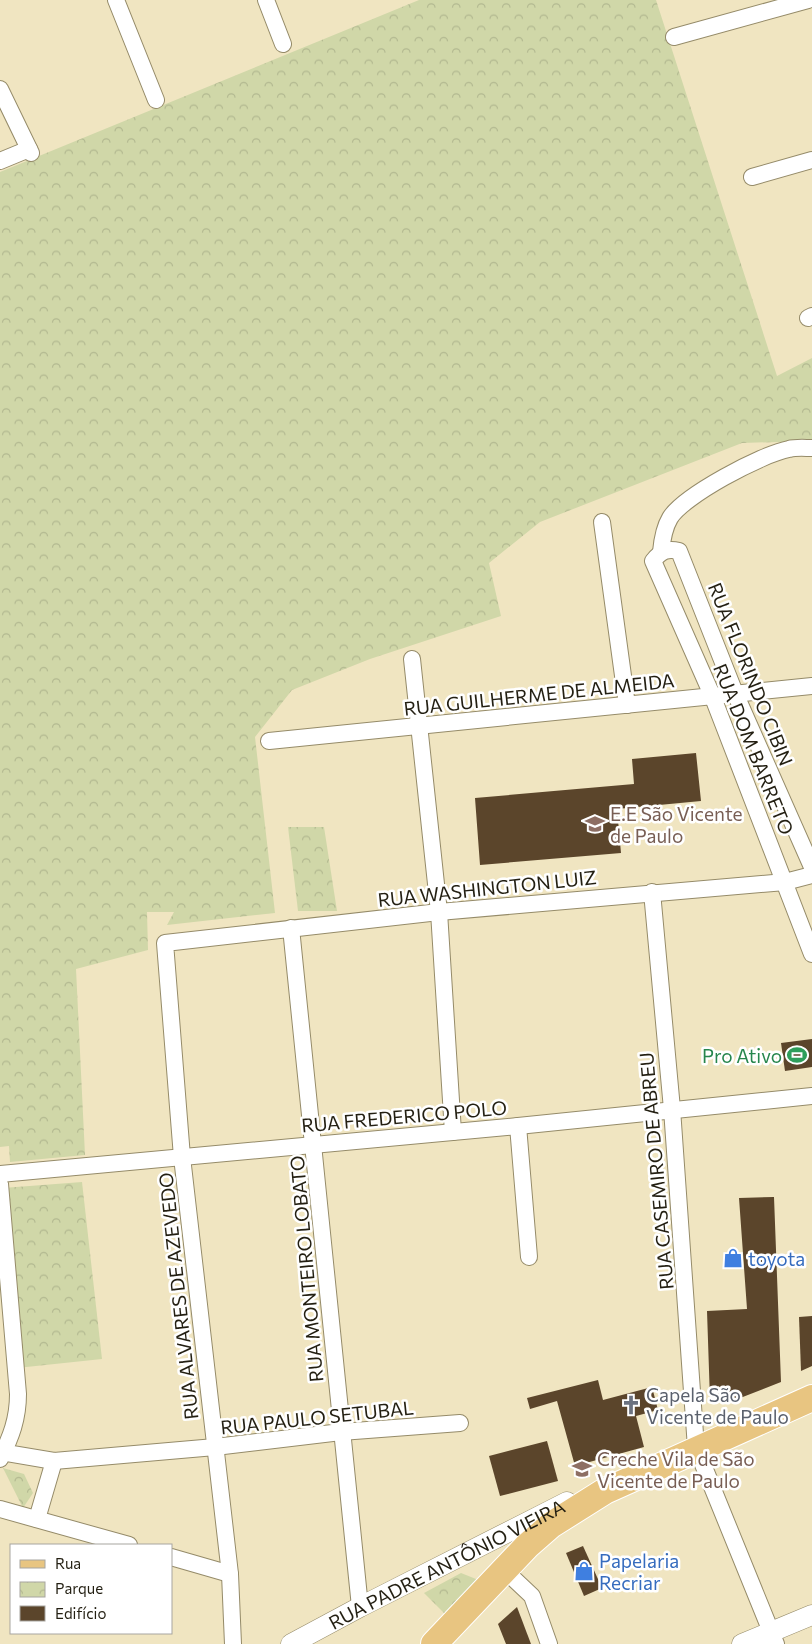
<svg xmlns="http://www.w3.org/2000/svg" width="812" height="1644" font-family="Commissioner,sans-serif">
	<defs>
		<pattern id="park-crowns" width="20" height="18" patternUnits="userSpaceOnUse" patternTransform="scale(1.25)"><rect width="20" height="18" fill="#d0d7a8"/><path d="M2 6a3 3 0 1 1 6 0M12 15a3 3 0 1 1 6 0" fill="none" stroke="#b2b890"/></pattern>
	</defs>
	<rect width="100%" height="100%" fill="#f0e5c1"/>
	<g fill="url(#park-crowns)">
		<path d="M419,0H656L777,376L812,358V441L742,443L540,522L489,563L501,616L370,659L292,690L255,737L275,913L167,925L174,912H147L148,950L76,969L85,1155L10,1162L9,1146L0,1147V172Z"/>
		<path d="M288,827H324L337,911H298Z"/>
		<path d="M82,1182L102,1359L17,1368L3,1188Z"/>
		<path d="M3,1468L24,1474L33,1493L23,1508Z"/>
		<path d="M461,1573L476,1579V1584L448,1617L424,1593Z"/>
	</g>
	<g fill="#5b452b">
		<path d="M696,753L701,801L617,809L621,853L480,865L475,798L634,784L632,759Z"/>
		<path d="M812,1039V1067L785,1071L781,1043Z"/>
		<path d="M774,1197L781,1382L735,1400H710L707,1311L747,1309L739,1198Z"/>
		<path d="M812,1316V1366L801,1371L799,1317Z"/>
		<path d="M598,1380L603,1400L652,1387L658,1410L636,1416L644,1447L575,1466L557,1401L530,1409L527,1398Z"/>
		<path d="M547,1441L558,1481L500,1496L489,1456Z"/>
		<path d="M583,1546L602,1588L584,1596L566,1553Z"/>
		<path d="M517,1607L531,1644H506L498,1624Z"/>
	</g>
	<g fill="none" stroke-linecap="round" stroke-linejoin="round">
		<defs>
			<g id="minor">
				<path d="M116,0L156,100"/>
				<path d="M266,0L283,44"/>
				<path d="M674,37L808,0"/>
				<path d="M0,89L31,153"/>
				<path d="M0,161L29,149"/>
				<path d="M752,177L812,160"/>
				<path d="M808,318L812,316"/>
				<path d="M602,522L627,705"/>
				<path d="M661,552C662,541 664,528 670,518C683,496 762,454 789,449C796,447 805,448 812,448"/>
				<path d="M412,659L439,912L453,1132"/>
				<path d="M269,741L812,686"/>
				<path d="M812,867L735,693L679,551C667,548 661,551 653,561L712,695L812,954"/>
				<path d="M652,892L672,1109L696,1448"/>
				<path d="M291,928L360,1607"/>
				<path d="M518,1126L529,1257"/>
				<path d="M0,1174L518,1126L812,1096"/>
				<path d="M0,1184L18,1394C18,1419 11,1437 0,1459"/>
				<path d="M0,1452L54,1461L215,1447L341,1432L460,1423"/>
				<path d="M702,1462L776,1644"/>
				<path d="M0,1509L129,1545"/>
				<path d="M37,1519L54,1461"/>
				<path d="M171,1557L230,1574"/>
				<path d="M514,1579L532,1596L549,1644"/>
				<path d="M233,1644L230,1574L182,1157L165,943L439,912L785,882L812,875"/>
			</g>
			<g id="tertiary">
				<path id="s1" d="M291,1644L360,1607L567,1502"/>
				<path d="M742,1644L812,1615"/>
			</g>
			<path id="primary" d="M434,1644L527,1546L551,1525L605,1491L812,1398"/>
		</defs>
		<use href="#minor" stroke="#958b69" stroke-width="18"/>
		<use href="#tertiary" stroke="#958b69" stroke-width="21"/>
		<use href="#primary" stroke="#fff" stroke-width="28"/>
		<use href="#minor" stroke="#fff" stroke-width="16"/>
		<use href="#tertiary" stroke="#fff" stroke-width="20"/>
		<use href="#primary" stroke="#e8c581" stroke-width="26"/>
	</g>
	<defs>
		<symbol id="school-bare" viewBox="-9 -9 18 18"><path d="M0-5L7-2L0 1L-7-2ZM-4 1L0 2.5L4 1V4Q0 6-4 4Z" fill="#8d6e63" stroke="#fff" stroke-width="2.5" paint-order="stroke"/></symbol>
		<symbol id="stadium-bare" viewBox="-9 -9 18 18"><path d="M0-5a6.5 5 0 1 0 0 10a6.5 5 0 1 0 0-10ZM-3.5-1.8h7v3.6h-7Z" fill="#2e9e5b" stroke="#fff" stroke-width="2.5" paint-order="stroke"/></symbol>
		<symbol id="shop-bare" viewBox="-9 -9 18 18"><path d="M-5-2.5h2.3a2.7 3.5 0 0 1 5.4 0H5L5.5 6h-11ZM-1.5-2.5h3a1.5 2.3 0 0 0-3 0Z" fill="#3f7fe0" stroke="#fff" stroke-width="2.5" paint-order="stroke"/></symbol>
		<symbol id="church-bare" viewBox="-9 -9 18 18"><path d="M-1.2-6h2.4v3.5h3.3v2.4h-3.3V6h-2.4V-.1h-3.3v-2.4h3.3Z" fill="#6b7280" stroke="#fff" stroke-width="2.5" paint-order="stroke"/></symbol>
	</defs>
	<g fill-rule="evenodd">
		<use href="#school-bare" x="581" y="810" width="28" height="28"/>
		<use href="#stadium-bare" x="783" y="1041" width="28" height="28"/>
		<use href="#shop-bare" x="719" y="1244" width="28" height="28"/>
		<use href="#church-bare" x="617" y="1391" width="28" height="28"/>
		<use href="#school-bare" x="568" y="1455" width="28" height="28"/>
		<use href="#shop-bare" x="570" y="1557" width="28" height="28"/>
	</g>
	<g text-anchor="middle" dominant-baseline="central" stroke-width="5" stroke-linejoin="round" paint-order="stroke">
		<g font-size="19" fill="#231f12" stroke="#fff">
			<text transform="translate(751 674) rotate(68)">RUA FLORINDO CIBIN</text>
			<text transform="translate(539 694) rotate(-6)">RUA GUILHERME DE ALMEIDA</text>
			<text transform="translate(754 749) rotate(68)">RUA DOM BARRETO</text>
			<text transform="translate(487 888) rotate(-6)">RUA WASHINGTON LUIZ</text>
			<text transform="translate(404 1116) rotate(-5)">RUA FREDERICO POLO</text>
			<text transform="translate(656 1171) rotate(-95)">RUA CASEMIRO DE ABREU</text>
			<text transform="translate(306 1269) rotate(-95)">RUA MONTEIRO LOBATO</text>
			<text transform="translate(178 1296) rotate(-96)">RUA ALVARES DE AZEVEDO</text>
			<text transform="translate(317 1417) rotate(-6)">RUA PAULO SETUBAL</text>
			<text stroke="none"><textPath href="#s1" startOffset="175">RUA PADRE ANTÔNIO VIEIRA</textPath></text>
		</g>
		<g font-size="19" fill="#785e54" stroke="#fff" text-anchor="start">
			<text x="610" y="813">E.E São Vicente<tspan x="610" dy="22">de Paulo</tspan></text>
			<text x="597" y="1458">Creche Vila de São<tspan x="597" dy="22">Vicente de Paulo</tspan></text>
		</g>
		<g font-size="19" fill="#27864d" stroke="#fff" text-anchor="end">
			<text x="782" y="1055">Pro Ativo</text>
		</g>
		<g font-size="19" fill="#366cbe" stroke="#fff" text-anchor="start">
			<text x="748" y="1258">toyota</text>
			<text x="599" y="1560">Papelaria<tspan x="599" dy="22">Recriar</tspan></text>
		</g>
		<g font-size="19" fill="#5b616d" stroke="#fff" text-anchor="start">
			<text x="646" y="1394">Capela São<tspan x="646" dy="22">Vicente de Paulo</tspan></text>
		</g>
	</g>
	<rect x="10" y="1544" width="162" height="90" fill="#ffffff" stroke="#a7a5a0"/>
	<rect x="20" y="1560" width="25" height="8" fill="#e8c581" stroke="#a7a5a0"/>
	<text x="55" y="1569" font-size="15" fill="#231f12">Rua</text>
	<rect x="20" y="1582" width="25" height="15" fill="url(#park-crowns)" stroke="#a7a5a0"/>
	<text x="55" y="1594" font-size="15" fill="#231f12">Parque</text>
	<rect x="20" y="1606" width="25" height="15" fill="#5b452b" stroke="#a7a5a0"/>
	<text x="55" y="1619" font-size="15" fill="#231f12">Edifício</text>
</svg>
